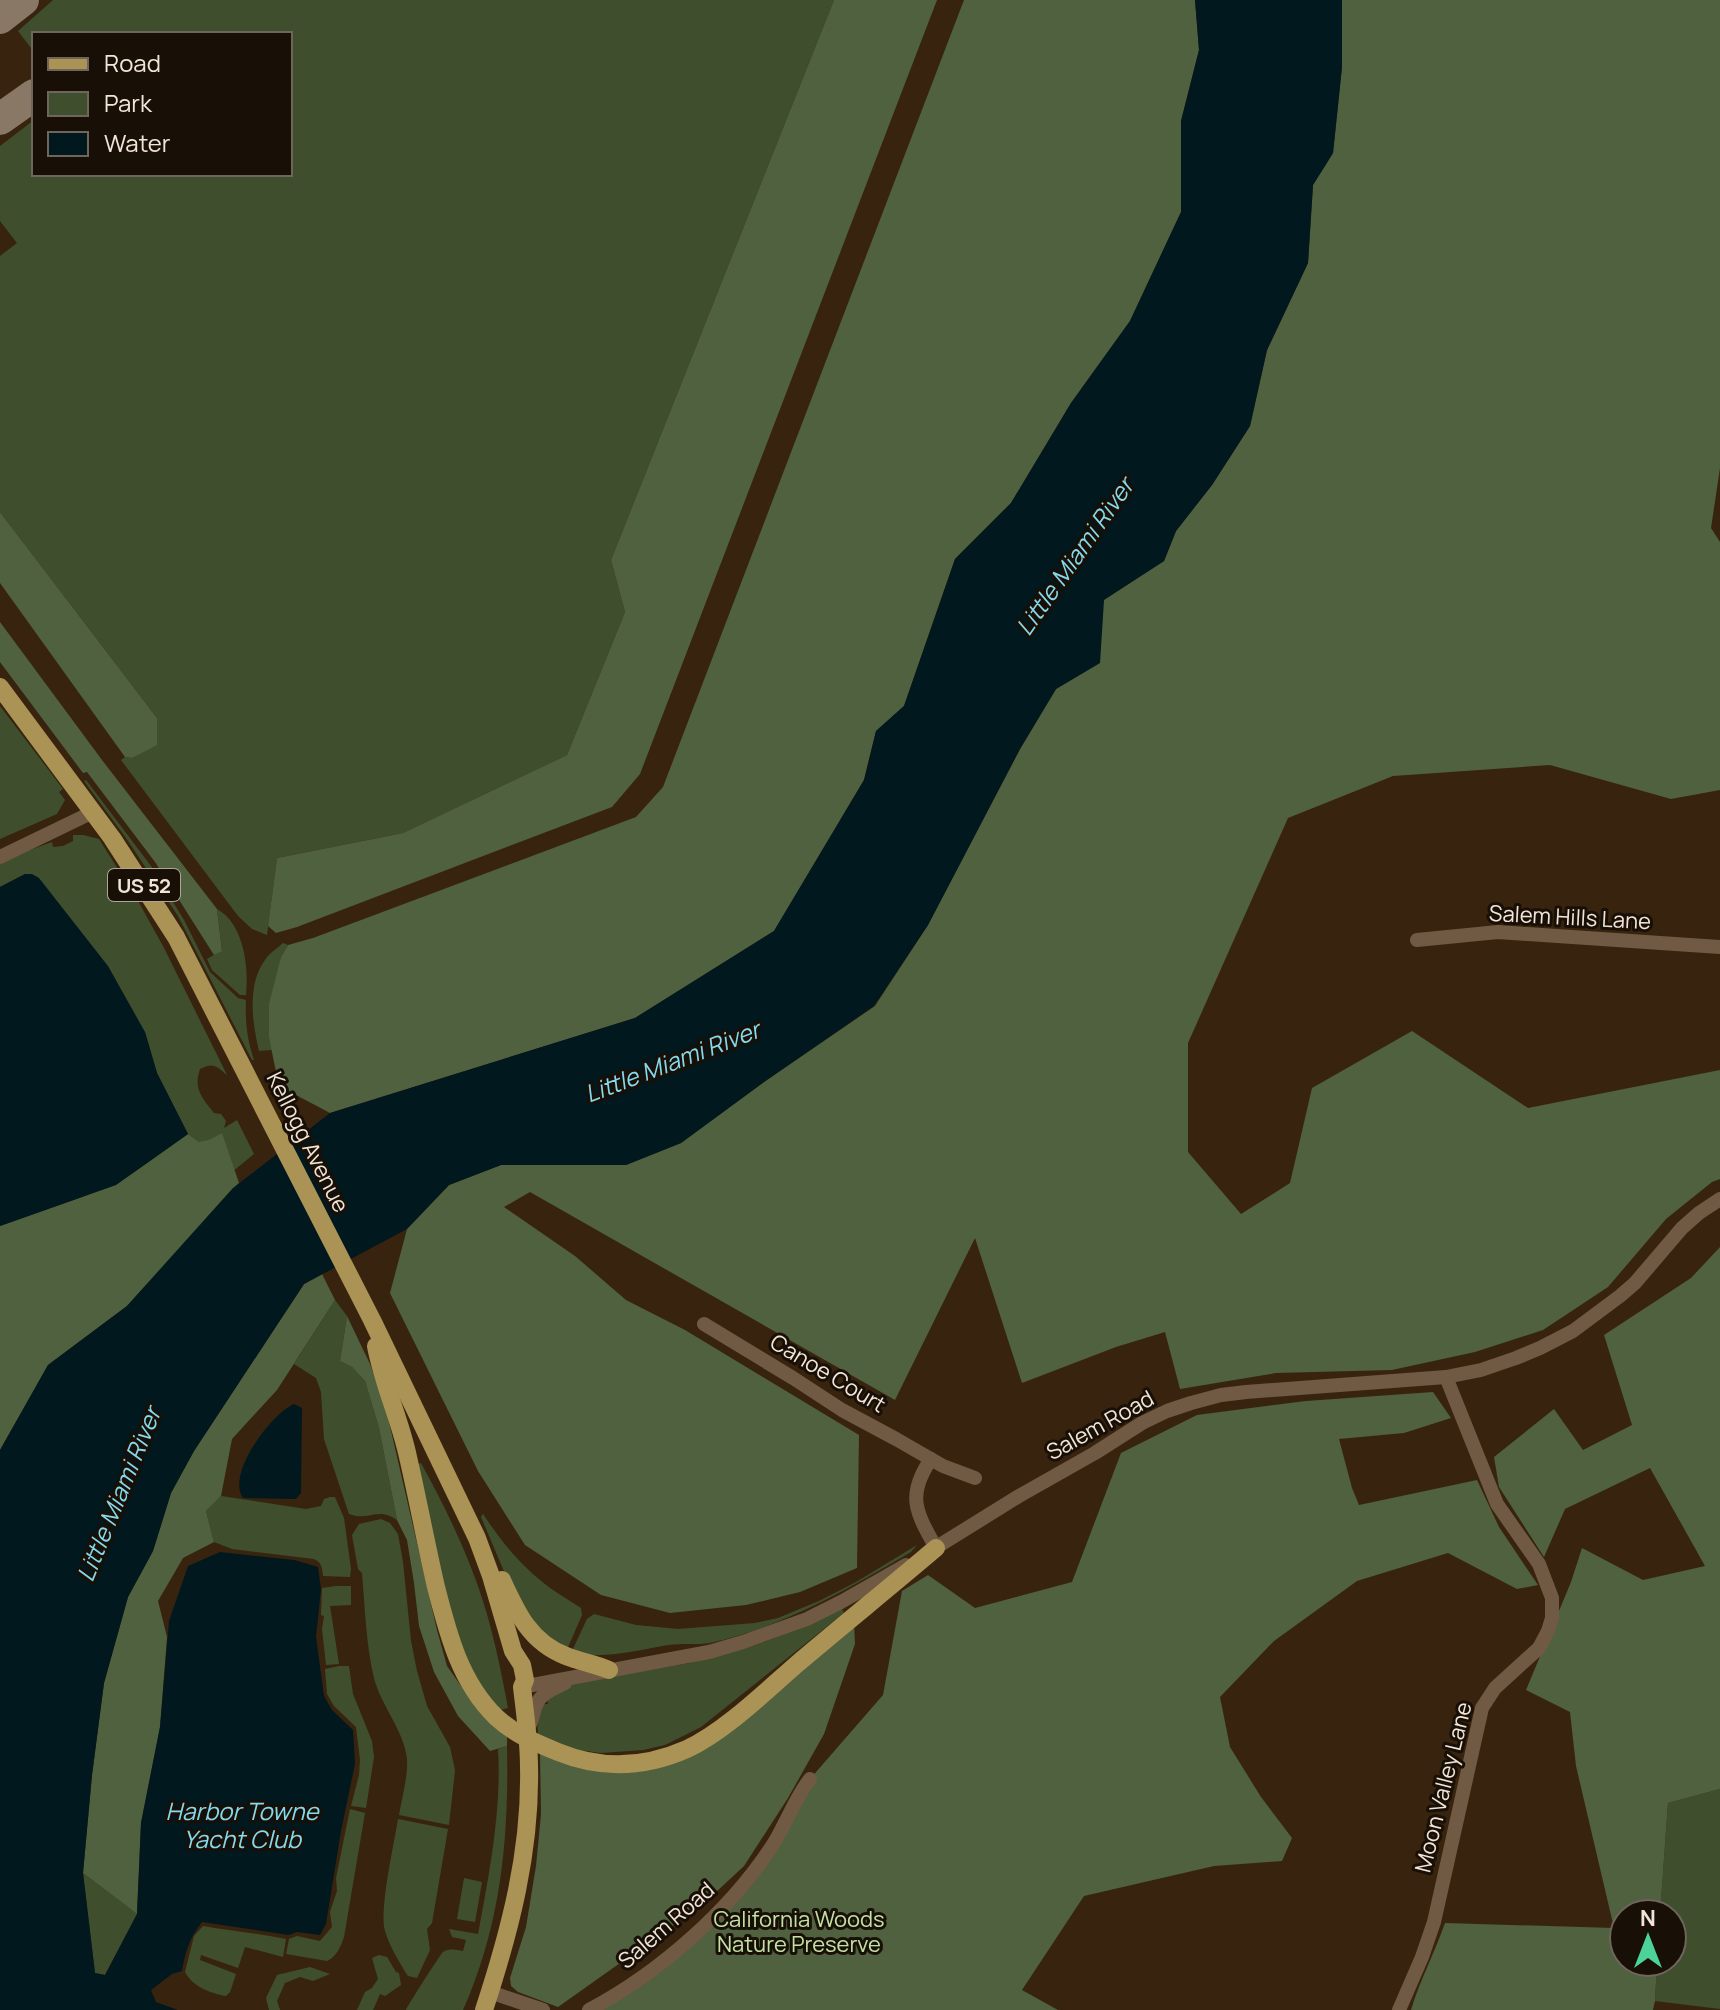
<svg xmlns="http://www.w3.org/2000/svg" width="1720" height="2010" font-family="Manrope,sans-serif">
	<rect width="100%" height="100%" fill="#38240e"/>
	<g fill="#3f4f2e">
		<path d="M53,0H834L611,560L625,612L567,755L403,833L277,858L267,935L252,929L238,916L121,760L125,757L133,758L157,718L0,512V256L17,243L0,221V146L34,120V174H290V34H34V52L18,31Z"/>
		<path d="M0,706L63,789L59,792L65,800L57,814L0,839Z"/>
		<path d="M86,780L151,866L184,920L210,972L238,998L246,1000C245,1021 247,1039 254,1060H252L178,916L126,838L84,781Z"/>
		<path d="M73,835H83L99,839L138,901L164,948L227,1075C216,1066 214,1062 200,1069C193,1089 202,1098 214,1113L221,1114L226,1121L224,1128L237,1120L254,1154L188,1208L48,1365L0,1450V1236L199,1142L188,1134L157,1073L145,1032L25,874L0,887V861L52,842L53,847L63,846L73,841Z"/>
		<path d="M217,909C244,924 249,967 246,995H240L212,970L207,959L222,950Z"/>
		<path d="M283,943L288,945L281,957L269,1038L272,1050L259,1051C252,1021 246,982 268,956C272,951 279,947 283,943Z"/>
		<path d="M335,1300L347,1316L340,1361L352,1367L365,1381L379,1428L397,1520C377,1506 369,1522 349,1514L324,1439L321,1392L316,1378L294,1364Z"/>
		<path d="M421,1463C450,1516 476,1570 491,1629C498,1655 503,1682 508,1708L500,1710L485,1693L455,1641L416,1465Z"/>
		<path d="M221,1496L306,1509L321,1506L324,1499L330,1497H335L344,1518L351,1569L350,1577L323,1576C322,1567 322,1563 314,1559L232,1549L214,1542L206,1511Z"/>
		<path d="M483,1514C504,1546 527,1573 559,1594C566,1599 574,1603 581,1608L582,1615L566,1652L553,1646L520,1609L481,1517Z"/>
		<path d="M381,1519L390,1523L398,1534L403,1562L411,1641L417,1671L427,1706L450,1747L455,1770L449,1825L399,1815C402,1798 408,1777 407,1759C404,1730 381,1706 374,1678C366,1644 365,1608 362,1573L358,1569L352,1535L359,1524Z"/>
		<path d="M917,1545L911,1552C848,1589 783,1627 710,1643C697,1645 682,1643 668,1645C633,1651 606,1659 571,1653L587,1619L594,1614L636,1625L678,1629L755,1623L778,1618L819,1601L856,1582Z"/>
		<path d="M336,1586H351V1605L330,1606L339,1664L326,1665L322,1629L324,1616L321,1615L322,1588Z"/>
		<path d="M842,1609L844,1613L701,1727L665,1745L643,1750L601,1753L571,1749L538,1735L537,1717L543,1704H548L547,1698L565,1685L690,1663L756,1645L801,1628Z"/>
		<path d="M339,1666H349L353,1694L372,1741L374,1757L366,1808L351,1806L359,1775L360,1760L356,1727L334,1706L327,1694L325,1669Z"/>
		<path d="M507,1746C509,1838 501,1925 463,2010H406C408,2005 440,1955 443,1952C450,1948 456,1950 463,1951L466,1940L452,1937L449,1929L478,1934C489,1876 502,1808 498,1749Z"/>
		<path d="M1720,1789V2009L1655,2001L1657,1962H1672V1914H1660L1668,1803Z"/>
		<path d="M350,1809L365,1813L344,1937C340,1948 337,1956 327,1961L286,1954L289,1939L297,1936L320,1941L332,1927L330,1912L337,1891L336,1878Z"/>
		<path d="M398,1819L448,1829L432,1923L427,1929L430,1950L417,1978L408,1976C399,1962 390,1947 385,1931C379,1910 394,1844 398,1819Z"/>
		<path d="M83,1873L137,1914L105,1975L95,1973Z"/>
		<path d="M464,1878L482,1882L475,1922L457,1919Z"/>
		<path d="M203,1926C230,1931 258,1933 286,1939L283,1957L245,1947L238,1968L201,1955L200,1960L236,1974L230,1992L226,1996C210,1993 193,1987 185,1972L194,1936Z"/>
		<path d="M379,1955L387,1957L396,1972L399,1973L401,1985L385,1996L380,1994L373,2010H357L365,1992L372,1988L378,1979L372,1958Z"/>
		<path d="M310,1967L330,1974L313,1981L300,1977L285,1983L277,2001L280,2010H269L266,1998L277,1975Z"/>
	</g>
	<g fill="#4f613e">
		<path d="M834,0H937L640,774L612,807L297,927L276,933L268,926L277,858L403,833L567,755L625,612L611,560Z"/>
		<path d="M964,0H1195L1199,50L1181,121V212L1130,321L1071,403L1011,503L955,559L904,706L876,731L864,780L774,931L635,1018L330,1113L279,1086L269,1038V1004L281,957L288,945L313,938L636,817L663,787Z"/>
		<path d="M1342,0H1720V468L1711,528L1720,542V790L1671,799L1550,765L1393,776L1288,818L1188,1043V1152L1241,1214L1290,1183L1312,1088L1412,1031L1528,1108L1720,1070V1179L1712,1182L1666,1219L1608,1287L1543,1330L1475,1352L1392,1370L1276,1373L1180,1389L1165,1332L1116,1347L1022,1383L975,1238L895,1400L530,1192L504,1207L575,1256L626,1300L685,1330L859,1435L857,1568L800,1592L746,1605L670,1613L601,1595L525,1545L478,1471L390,1293L407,1229L449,1185L501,1165H626L681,1143L764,1082L875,1006L928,925L1020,749L1056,689L1099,663L1103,600L1164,561L1176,531L1212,485L1250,426L1267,350L1308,263L1313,185L1333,153L1342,67Z"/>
		<path d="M0,512L157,718V745L132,758L125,757L0,583Z"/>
		<path d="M0,622L102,760L217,909L222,951L214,955L155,862L87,772L83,773L0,662Z"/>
		<path d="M222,1133L239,1183L127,1306L48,1365L0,1450V1226L116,1185L188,1134L199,1142L209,1140Z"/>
		<path d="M1720,1247V1789L1668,1803L1660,1914H1624V1962H1657L1655,2001L1653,2010H1411C1420,1980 1435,1952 1445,1923L1614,1928L1576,1766L1570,1712L1526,1690L1571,1582L1582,1548L1643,1580L1705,1566L1650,1468L1565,1509L1544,1557L1499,1487L1494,1457L1554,1409L1583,1450L1632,1425L1604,1335L1691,1278Z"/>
		<path d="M322,1274L335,1300L277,1390L232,1439L221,1496L206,1511L214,1542L183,1558L158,1601L167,1637L160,1727L141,1823L137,1914L83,1873L92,1775L104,1683L128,1597L153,1551L171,1493L194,1451L304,1284Z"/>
		<path d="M347,1316L370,1364L386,1409L437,1630L447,1666L471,1700L507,1734V1746L490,1751L458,1716L434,1672L419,1626L414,1583L407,1540L397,1520L379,1428L365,1381L352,1367L340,1361Z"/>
		<path d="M1433,1392L1451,1418L1404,1433L1339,1439L1352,1488L1359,1505L1477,1480L1499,1527L1538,1585L1517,1589L1448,1553L1357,1581L1274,1641L1220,1697L1230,1747L1261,1797L1292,1838L1282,1861L1214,1866L1084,1896L1022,1990L1058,2010H592L726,1903L810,1779L883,1695L902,1591L928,1575L975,1608L1072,1582L1121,1453L1197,1415L1306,1401Z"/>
		<path d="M854,1623L855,1644L824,1734L788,1798L744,1866L702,1905L558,2007L518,1992L511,1986L510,1978L526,1927L536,1866L541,1814L540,1753L667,1761Z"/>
	</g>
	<g fill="#00181e">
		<path d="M1195,0H1342V67L1333,153L1313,185L1308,263L1267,350L1250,426L1212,485L1176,531L1164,561L1104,600L1100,663L1056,689L1020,749L928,925L874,1006L764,1082L681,1143L626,1165H501L449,1185L407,1229L304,1284L194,1451L171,1493L153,1551L128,1597L104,1683L92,1775L83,1873L95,1973L105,1975L137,1914L141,1823L160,1727L169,1621L188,1566L220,1552L294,1560L318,1567L321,1589L316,1637L324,1696L332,1710L353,1730L355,1764L341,1831L326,1924L320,1935L297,1932L289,1935L202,1922C190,1937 185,1952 182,1971L172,1974L151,1990L156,2002L178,2010H0V1450L48,1365L127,1306L233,1188L330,1113L635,1018L774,931L864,780L876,731L904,706L955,559L1011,503L1071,403L1130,321L1181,212V121L1199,50Z"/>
		<path d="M25,874H32L39,878L108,966L145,1032L157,1073L188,1134L116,1185L0,1226V887Z"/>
		<path d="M294,1404L302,1408L301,1493L296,1499L243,1498C226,1474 271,1414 294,1404Z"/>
	</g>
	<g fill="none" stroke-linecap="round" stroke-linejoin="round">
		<g stroke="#887865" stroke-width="32">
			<path d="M0,18L23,0"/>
			<path d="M0,119L34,95"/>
		</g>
		<g stroke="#715a43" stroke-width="14">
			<path d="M0,857L93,812"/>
			<path d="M1417,940L1498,932L1720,947"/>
			<path d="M704,1324L793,1378L842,1410L896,1439L943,1466L975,1478"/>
			<path d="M931,1459C906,1496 916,1512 936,1548"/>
			<path d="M927,1553L1019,1496L1095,1453L1142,1423L1167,1411L1191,1403L1221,1395L1246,1392L1446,1377L1481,1370L1516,1358L1540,1348L1573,1331L1620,1296L1635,1283L1682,1228L1699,1213L1720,1199"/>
			<path d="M522,1687L709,1652L743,1642L807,1619L841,1602L906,1565"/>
			<path d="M527,1729C534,1721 532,1712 537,1703C542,1693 555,1688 565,1683"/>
			<path d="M490,1992L543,2010"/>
			<path d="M589,2010C659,1973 731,1910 774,1843C787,1822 795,1798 810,1779"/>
			<path d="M1399,2010L1422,1957L1434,1922L1482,1708L1495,1688L1539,1648L1548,1631L1552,1618V1598L1539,1564L1497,1504L1446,1377"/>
		</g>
		<g stroke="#aa9354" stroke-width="18">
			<path d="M0,687L112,838L176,937L372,1320L477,1538L491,1576L513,1651L522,1665L525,1680L522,1687C525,1713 529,1740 529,1767C531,1851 510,1931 484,2010"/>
			<path d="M376,1346C383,1384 400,1419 408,1457C418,1500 426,1544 436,1587C448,1634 460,1682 496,1717C514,1734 536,1743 558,1752C602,1770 644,1768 687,1749C724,1732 766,1691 797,1664C843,1625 890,1587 936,1548"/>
			<path d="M502,1580C517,1613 530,1642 566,1656C581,1662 595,1664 609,1670"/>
		</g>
	</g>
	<g text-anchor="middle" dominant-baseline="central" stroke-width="6" stroke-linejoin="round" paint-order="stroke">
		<rect fill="#180f06" stroke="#b1a599" stroke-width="2" x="108" y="869" width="72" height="32" rx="6"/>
		<g font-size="20" font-weight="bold" fill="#f2e5d8">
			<text x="144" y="885">US 52</text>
		</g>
		<g font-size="22" fill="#f2e5d8" stroke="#180f06">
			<text transform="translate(1570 917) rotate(3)">Salem Hills Lane</text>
			<text transform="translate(308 1142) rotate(63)">Kellogg Avenue</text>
			<text transform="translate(828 1373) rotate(31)">Canoe Court</text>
			<text transform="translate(1100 1425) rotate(-29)">Salem Road</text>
			<text transform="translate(1443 1787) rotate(-76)">Moon Valley Lane</text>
			<text transform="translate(666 1925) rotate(-41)">Salem Road</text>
		</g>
		<g font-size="22" fill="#c2e1a4" stroke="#180f06">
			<text x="799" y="1919">California Woods<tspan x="799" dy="25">Nature Preserve</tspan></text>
		</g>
		<g font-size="24" font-style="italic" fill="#83d9ee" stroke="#180f06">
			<text transform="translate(1074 556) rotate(-55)">Little Miami River</text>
			<text transform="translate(672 1061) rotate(-21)">Little Miami River</text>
			<text transform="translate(118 1494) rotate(-68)">Little Miami River</text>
			<text x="242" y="1810">Harbor Towne<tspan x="242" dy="28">Yacht Club</tspan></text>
		</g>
	</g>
	<rect x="32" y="32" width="260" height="144" fill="#180f06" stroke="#6f655a" stroke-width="2"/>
	<rect x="48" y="58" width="40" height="12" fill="#aa9354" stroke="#6f655a" stroke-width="2"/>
	<text x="104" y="72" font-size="24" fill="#f2e5d8">Road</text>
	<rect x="48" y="92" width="40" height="24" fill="#3f4f2e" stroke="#6f655a" stroke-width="2"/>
	<text x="104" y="112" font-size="24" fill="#f2e5d8">Park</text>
	<rect x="48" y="132" width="40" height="24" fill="#00181e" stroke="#6f655a" stroke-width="2"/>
	<text x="104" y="152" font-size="24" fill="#f2e5d8">Water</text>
	<g transform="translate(1648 1938)"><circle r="38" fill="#180f06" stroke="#6f655a" stroke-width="2"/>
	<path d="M0-6L14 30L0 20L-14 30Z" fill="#4dd39a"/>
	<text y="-12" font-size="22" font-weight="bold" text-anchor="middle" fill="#f2e5d8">N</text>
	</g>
</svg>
